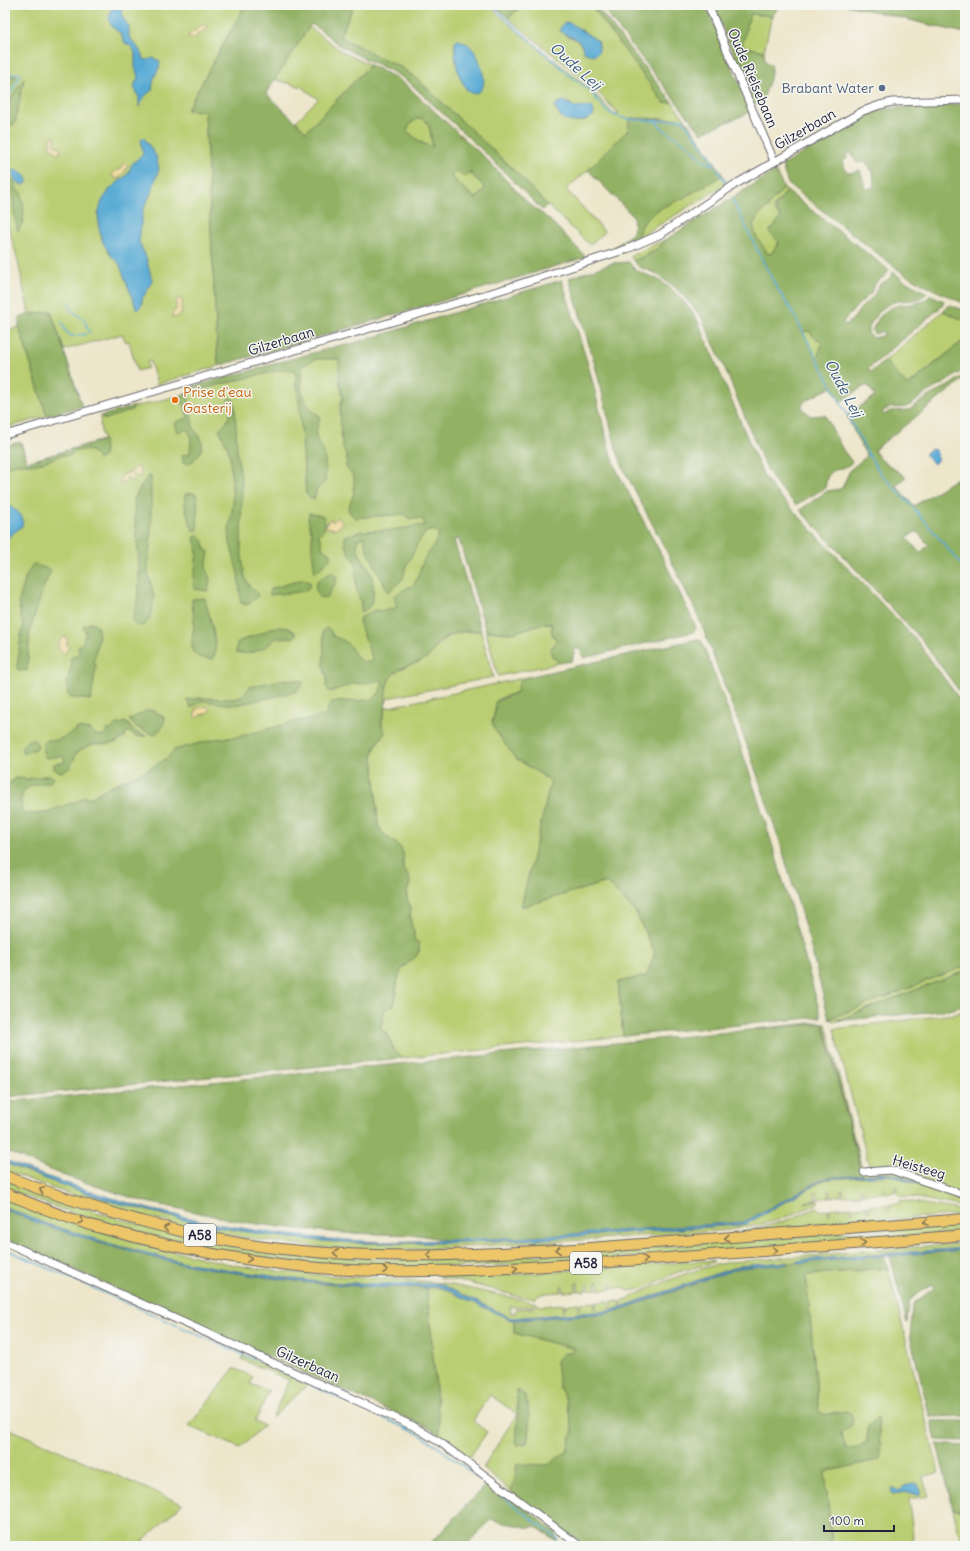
<svg xmlns="http://www.w3.org/2000/svg" width="970" height="1551" font-family="Delius,sans-serif">
	<rect width="100%" height="100%" fill="#f6f6f2"/>
	<filter id="ink" filterUnits="userSpaceOnUse"><feTurbulence type="fractalNoise" baseFrequency=".025" numOctaves="2"/><feDisplacementMap in="SourceGraphic" scale="8" xChannelSelector="R" yChannelSelector="G"/><feConvolveMatrix kernelMatrix="1 2 1 2 8 2 1 2 1" color-interpolation-filters="sRGB"/></filter>
	<filter id="wash" filterUnits="userSpaceOnUse"><feTurbulence type="fractalNoise" baseFrequency=".012" numOctaves="4" result="noise"/><feDisplacementMap in="SourceGraphic" scale="16" xChannelSelector="R" yChannelSelector="G"/><feGaussianBlur stdDeviation="0.9" result="paint"/><feColorMatrix in="noise" values="0 0 0 0 0 0 0 0 0 0 0 0 0 0 0 0 0 1.4 0 .05"/><feComposite in="paint" operator="in"/></filter>
	<g filter="url(#wash)">
		<rect width="100%" height="100%" fill="#ede6cb"/>
		<g fill="#b9ce72" stroke="#6e7856" fill-rule="evenodd">
			<path d="M5,5H245L187,110L204,111L205,113L218,366L157,384L150,361L147,362L148,368L137,371L129,341L126,342L122,334L64,350L51,311L29,314L17,257L5,216Z"/>
			<path d="M354,5H488L518,32L582,82L598,97L612,113L617,115L619,112L615,110L592,86L508,18L523,5H591L664,103L672,102L685,119L630,118L627,131L588,170L566,189L605,232L590,245L547,205L516,172L418,80L402,68L349,42L340,36ZM581,30L598,41L599,46L584,53C581,41 576,39 565,35ZM459,40C475,46 476,59 484,73L466,89C458,75 454,59 455,42ZM568,102L574,107H592L556,111L555,106Z"/>
			<path d="M749,14L772,16L764,51L742,46Z"/>
			<path d="M309,27L343,52L370,65L306,132L296,121L318,99L302,87L274,79Z"/>
			<path d="M421,118C433,123 429,137 433,148L420,142L407,131C409,124 414,119 421,118Z"/>
			<path d="M457,170L463,176L469,171L485,188L476,199L451,177Z"/>
			<path d="M723,175L727,184L637,238C644,211 663,208 685,197C698,190 710,182 723,175Z"/>
			<path d="M784,188L787,191L773,209L781,218L769,232L779,242L772,253L768,254L756,236L753,225L757,217Z"/>
			<path d="M670,237C656,250 651,254 633,261L631,256Z"/>
			<path d="M943,311L965,321V339L907,386L885,361Z"/>
			<path d="M19,327L47,416L5,428V331Z"/>
			<path d="M806,331L811,332L813,336L822,342L819,354L816,356L803,332Z"/>
			<path d="M337,354L380,485L443,528L401,669L411,664L425,659L445,638L461,631H481L493,677L388,698L386,703L235,750L52,818L5,817V447L21,442L27,462L103,440L100,426L101,416Z"/>
			<path d="M544,623L552,624V634L557,641L552,647L551,654L559,663L498,676L486,631L512,633Z"/>
			<path d="M523,678L519,683L517,692L498,699L493,718L543,777L551,781L522,906L607,882L636,913L655,953L646,976L618,982L623,1036L402,1058L393,1049L389,1036L381,1029L385,1009L394,1005C397,994 395,982 401,971C404,965 414,960 420,950L414,940V931L411,924L410,915L411,908L407,899V891L410,884L408,875L403,869L402,851L398,846L383,835L378,825L373,753C376,745 381,739 384,731C378,720 386,717 385,708Z"/>
			<path d="M965,966V971L835,1021L829,1019Z"/>
			<path d="M965,1010V1194L870,1169L834,1029L955,1014Z"/>
			<path d="M820,1022L826,1024L862,1170L891,1173L862,1175L824,1024L821,1023L754,1031V1029Z"/>
			<path d="M5,1163L51,1181L110,1201L200,1224L265,1235L319,1241L358,1243H438L543,1239L746,1224L825,1179L871,1176L890,1175L965,1199V1207L912,1197L901,1196L897,1192V1187H895V1192L884,1193V1190L886,1189L884,1187L883,1193L862,1194L863,1189H860L861,1195L843,1196V1190H841V1196L831,1197L830,1190L827,1191L828,1193H830V1197L819,1199L816,1193L814,1194L817,1200L804,1202L805,1203L819,1200L816,1205L778,1220L759,1225L729,1230L565,1241L427,1249L383,1250L319,1247L253,1239L180,1225V1224V1225C120,1212 62,1193 5,1170Z"/>
			<path d="M5,1180C95,1215 187,1240 283,1252C395,1266 508,1257 619,1250C735,1241 850,1233 965,1223V1232C853,1241 741,1249 629,1257C514,1265 398,1274 283,1260C187,1249 95,1224 5,1188Z"/>
			<path d="M5,1199L42,1213L146,1245L234,1265L267,1270L317,1275L414,1280L443,1283L537,1303L532,1306L510,1307L511,1313H516L515,1309L532,1308L539,1304L541,1306L564,1304L563,1311L565,1310V1304L569,1306V1304L578,1303V1310L580,1309V1303L595,1302L594,1309H596V1302L610,1301L609,1308H611L612,1301H620V1305H622V1301L628,1300C634,1293 639,1294 646,1290C674,1277 701,1267 731,1262L965,1243V1248L804,1260L797,1261L798,1263L789,1264L788,1262L738,1266L610,1311L511,1318L440,1284H384L318,1282L243,1272L178,1261L111,1244L41,1222L5,1207Z"/>
			<path d="M901,1200L965,1211V1214L745,1231L782,1222L817,1208L822,1211L828,1209V1214H830L829,1209L851,1207L850,1212H853L852,1207L867,1206V1212L869,1211V1206L888,1204V1210H890V1204H898Z"/>
			<path d="M713,1260V1262L675,1273L642,1289L629,1291L622,1287L612,1289L613,1284L612,1282L610,1284L611,1286V1289L599,1290V1282H596L597,1290L593,1289L588,1290L589,1286L587,1284L585,1286L587,1287L586,1290L585,1289V1291H578V1283H576V1291L563,1292V1287H561V1292C554,1293 542,1291 535,1298L520,1297L469,1283L440,1278V1276L519,1274Z"/>
			<path d="M888,1268L939,1473L924,1476L928,1496L909,1499L914,1546H832L825,1472L881,1459L878,1418L868,1426L867,1442L854,1449L846,1448L841,1433L842,1431L836,1412L824,1415L819,1413L806,1275Z"/>
			<path d="M427,1288H441L514,1320V1333L575,1349L569,1353L559,1386L566,1400L573,1430L567,1451L548,1465L517,1464L515,1478L511,1492L483,1467L517,1414L490,1395L473,1421L487,1432L470,1457L440,1435ZM528,1404L529,1431L527,1443L517,1445L518,1414L516,1405Z"/>
			<path d="M244,1356L248,1357L307,1385L272,1418L289,1380L241,1359Z"/>
			<path d="M234,1368L253,1377L250,1384L269,1391L255,1422L264,1425L240,1448L189,1426Z"/>
			<path d="M5,1427L182,1504L138,1546H5Z"/>
			<path d="M953,1509L965,1511V1546H962Z"/>
		</g>
		<g fill="#92b164" stroke="#5a6a50" fill-rule="evenodd">
			<path d="M245,5H354L340,36L349,42L402,68L418,80L516,172L547,205L542,210L481,149L410,83C390,67 366,61 344,48C332,41 323,30 311,24L266,93L306,132L370,65L396,78L407,86L483,156L528,203L550,220L586,257L428,305L218,366L205,113L204,111L187,110ZM421,118C433,122 430,138 433,147L420,142L407,131C409,124 414,119 421,118ZM457,170L464,177L470,172L485,188L476,199L451,177Z"/>
			<path d="M494,5H523L508,18Z"/>
			<path d="M591,5H595L672,102L664,103Z"/>
			<path d="M600,5H706L751,112L701,133Z"/>
			<path d="M713,5H781V7L778,6L776,11L772,16L750,14L742,46L764,51L765,61L772,66L770,79L762,102L759,105L753,104L740,69Z"/>
			<path d="M846,5H965V33C925,25 886,13 846,5Z"/>
			<path d="M17,75L5,96V77Z"/>
			<path d="M24,79L15,123L13,125L5,124C5,107 13,92 24,79Z"/>
			<path d="M965,104V304L926,286L904,274L792,187L788,184L782,166L845,127L867,115L880,110L917,106ZM849,152L851,153L857,163L866,161L871,170H873L874,187L866,189L865,187L860,170L851,173L847,172L842,162L846,159Z"/>
			<path d="M630,118L644,119H685L705,147L723,175C710,182 698,190 685,197C663,208 644,211 637,238L614,247L633,233L634,226L633,216L588,170L627,131Z"/>
			<path d="M5,160L8,161L9,175L17,186L16,190L21,192C23,204 27,220 18,231C14,217 13,204 12,190L6,185L5,183Z"/>
			<path d="M775,171L784,188L769,204L768,208H767L757,217L753,225L756,236L768,254L772,253L779,242L769,232L781,218L774,207L787,191L889,270L885,276L876,282L871,293L858,305L843,322L846,325L853,319L861,308L874,295L879,285L889,279L893,272L903,280L927,293C909,309 895,290 875,317C871,323 868,327 868,334L874,338L884,335L882,331L875,334L872,332C873,327 876,323 879,318C898,295 911,313 931,295L944,301L942,306L868,369L871,372L885,361L908,386L965,339V368C953,379 940,385 926,393C920,397 915,403 908,406C898,410 892,404 882,412L884,415L890,411L909,410L929,396L950,385L965,374V378L874,450L880,459L906,477L896,486L914,506L965,473V699L921,639L800,510L827,491L840,489L843,486L850,470L867,456L858,440L847,416L875,396L868,385L861,388L840,402L832,387L806,400L802,405L803,409L811,416L825,415L843,450L852,462C846,471 832,466 827,478C826,481 826,485 825,488L796,505L776,484L763,461L723,364L701,316L675,287L655,273L639,267L633,261L654,252L670,237ZM806,331L811,332L812,335L822,342L819,354L816,356L803,332ZM915,532H917L929,545L920,553L907,538Z"/>
			<path d="M629,262C636,275 651,274 662,282C676,292 689,306 698,321L758,463L765,478L774,490L917,641L965,707V966L829,1019L809,940L780,842L747,745L699,618L667,552L623,468L616,448L595,365L569,278L613,263Z"/>
			<path d="M562,280L589,368L609,448L617,471L662,556L693,621L696,628L693,632L583,658L580,649H575L572,661L559,663L553,657L550,650L557,641L551,632L553,626L551,623H544L512,633L486,631L459,539L454,540L481,631C466,630 446,632 436,646C433,650 432,654 427,658C420,663 410,664 402,668C381,681 388,691 385,710C384,716 380,719 382,725C382,728 384,730 385,733L377,743L373,753L378,825C383,839 400,841 403,853C404,858 402,864 403,869L409,876L410,884L406,893L407,899L411,908L410,915L411,924L414,931V940L419,943C421,961 407,959 401,971C395,982 397,994 394,1005L385,1009L381,1023V1029L389,1036L393,1049L402,1058L5,1097V790L12,780L15,778L27,779L49,775L54,778L50,782L31,786L24,790L21,799L22,812L32,814L50,812L55,809L78,801L84,797H92L106,788L147,770L167,758L174,750L215,739L237,737L294,722L325,716L329,706L332,702L372,700L380,692L383,681L381,680L361,684L355,683L330,692L326,687L327,678L323,665L324,653L323,631L326,628L330,630L333,636C337,638 345,640 348,644C356,653 357,666 373,661L359,622L360,618L375,610L385,611L397,607L394,596L408,587H412C421,576 419,567 425,558C430,550 439,541 438,532L433,530L426,532L418,543L405,569L403,579L388,592L367,549L364,537L358,539C355,552 362,557 368,567C374,577 376,598 369,607C367,609 363,611 361,612V602L356,588V568L355,560L351,557L345,544V536L362,531L392,530L425,525L423,519L408,518L405,514L355,518L350,513L348,509L354,493V477L346,467L347,457L343,448L341,432L340,405L343,398L339,379V359H315L304,365C298,384 301,406 320,416C320,422 316,428 316,434C315,440 320,443 322,448C326,458 326,471 325,482L317,489L314,499L310,498L306,494L298,387H296V372L291,370H280L201,389L198,387L192,389V387L341,345H348Z"/>
			<path d="M950,305L965,311V321L943,311Z"/>
			<path d="M51,311L82,406L47,416L19,327V319L21,316Z"/>
			<path d="M188,394L193,427L202,441V448L199,454L190,464L183,463L182,455L190,454L191,436L187,429L178,432L176,427V422L188,418L181,397Z"/>
			<path d="M229,398L233,399L235,406L237,453L242,483L241,549L245,577L248,584L257,593V597L247,605L241,603L238,573L230,543L229,530L233,504L230,457L227,446L219,429C230,422 232,412 228,400Z"/>
			<path d="M134,406L132,410L104,420L103,416H101Z"/>
			<path d="M104,440L105,450L104,456L98,460C97,457 94,453 92,452C86,448 75,450 70,456L64,455L37,464H15L5,468V446L20,442L27,462Z"/>
			<path d="M148,476H151V536L148,564V573L154,596L153,605L149,620L144,625L137,626L132,621C146,581 135,540 134,500L140,488Z"/>
			<path d="M189,493L196,494C199,506 196,518 198,530L193,531C189,519 183,507 185,495Z"/>
			<path d="M309,513L323,516C327,525 325,531 318,535L321,539L323,550L330,552L332,557L315,573L312,550V534L308,519Z"/>
			<path d="M197,536H200L204,542L205,549L209,552L206,567L210,579L208,591L195,589L193,585L197,552L194,537Z"/>
			<path d="M33,564L51,570L43,589L30,630L27,671L18,670L17,667L21,634L24,626L21,619L19,601L26,576Z"/>
			<path d="M332,573L337,577C337,584 330,589 328,597L325,598L319,597L315,587L317,581L328,574Z"/>
			<path d="M304,579L311,583L308,589L299,592L270,595V589Z"/>
			<path d="M205,598C207,610 222,652 212,659C183,659 194,640 194,620C194,613 191,606 192,599Z"/>
			<path d="M93,622L97,626L99,636L94,659L96,667L91,700L71,698C63,690 69,674 72,665L70,661L71,658L79,654C77,643 78,648 84,641V637L86,633L83,626Z"/>
			<path d="M279,627L289,628L295,632L296,635L292,638L286,637L283,639L276,638C266,649 252,655 236,653L237,643L240,641L264,632L270,628Z"/>
			<path d="M697,639L701,640C750,762 787,890 821,1017L623,1036L618,982L646,976L655,953L636,913L607,882L521,907L551,781L515,758L495,730L492,722L496,708L495,702L517,692L519,683L523,678Z"/>
			<path d="M285,679L303,681V683L297,691L291,693L236,705L202,701L191,708L187,700L200,698L235,699L242,696L250,687Z"/>
			<path d="M151,710L164,717L165,719L162,728L154,735L138,728L129,720L146,711Z"/>
			<path d="M126,722L135,732L146,736L136,737L130,732H126L125,737L117,742L109,744H93L80,750L76,754L70,768L61,772L53,768V765L56,763H64L65,761L62,756L46,758L43,752V743L47,740H57L76,731L77,728L91,730C94,735 100,737 106,735L107,730H110L115,725Z"/>
			<path d="M32,739L37,743L38,747L36,749L23,754C19,748 25,741 32,739Z"/>
			<path d="M965,971V1005L950,1010L835,1021Z"/>
			<path d="M823,1023L862,1177L826,1179L745,1224L741,1225L583,1235L451,1241L419,1235L342,1233L280,1227L243,1222L142,1201L62,1175L5,1151V1102Z"/>
			<path d="M5,1209C142,1263 280,1288 427,1288L440,1435L429,1428L413,1421L5,1239Z"/>
			<path d="M965,1250V1416L930,1417L910,1336L913,1304L934,1288L932,1284L911,1299L909,1302L907,1323L890,1256Z"/>
			<path d="M884,1256L888,1268L806,1275L819,1413L824,1415L847,1411L852,1416L853,1422L851,1426L842,1431L841,1433L846,1448L854,1449L867,1442L868,1426L878,1417L881,1459L825,1472L832,1546H583L511,1492L515,1478L517,1464L548,1465L567,1451L573,1430L566,1400L559,1386L556,1362L564,1353H569L575,1349L514,1333V1320L611,1313L698,1283V1280L746,1266Z"/>
			<path d="M516,1390L525,1395C530,1410 530,1427 527,1443L516,1445L518,1414Z"/>
			<path d="M931,1421H965V1441L936,1440Z"/>
			<path d="M937,1444L965,1446V1511L953,1509Z"/>
			<path d="M489,1481L556,1532L557,1541L535,1526L530,1528L490,1520L466,1546H428Z"/>
		</g>
		<g fill="#eeda9e" stroke="#887e6c">
			<path d="M204,24L207,27V29L198,34L196,38H189V34C194,31 200,28 204,24Z"/>
			<path d="M55,136L56,138L54,145L60,147L61,149L59,154H57L54,149L49,147L52,137Z"/>
			<path d="M126,163L128,165L124,173L118,179L114,178L112,175L114,172L122,168L124,164Z"/>
			<path d="M178,298L183,301L181,307L182,313L175,318H173L172,315L176,309V301Z"/>
			<path d="M136,467L140,468L141,475L140,477L133,475L132,482L127,477L124,483L119,484C120,476 125,473 132,472Z"/>
			<path d="M337,517L342,522L341,526L335,529L325,527L329,520L331,519L333,522Z"/>
			<path d="M64,637L68,640L66,645H68L69,647L64,654L58,647L60,640Z"/>
			<path d="M207,706L210,709L208,713L201,715L198,718L194,716L197,708Z"/>
		</g>
		<g fill="#59aad4" stroke="#3e6688">
			<path d="M117,5L121,6L122,16L129,27V37L139,49L144,59L147,60L153,58L160,61L159,68L154,78L152,90L145,96L139,107V98L134,87L138,77L135,67V52L131,46L125,43L120,33L112,27L109,20L111,10Z"/>
			<path d="M565,22L570,23L598,41C602,54 595,58 584,52C580,36 572,39 560,31L561,27Z"/>
			<path d="M459,40C465,42 470,45 474,51C482,62 493,96 470,93C458,81 454,59 455,42Z"/>
			<path d="M564,101L574,107H592L594,112L593,116C579,125 561,125 555,107L557,103Z"/>
			<path d="M144,138L156,156L159,169L151,193L143,210L139,242L146,257L152,280L150,286L142,299V305L137,310L119,263L112,257L103,243L99,229L98,214L102,201L110,189L128,174L132,164L143,154L141,139Z"/>
			<path d="M14,170C21,172 28,176 27,183L22,185L15,180L12,173Z"/>
			<path d="M931,449L936,450L938,459L934,464L926,456V453Z"/>
			<path d="M5,505C13,507 20,512 23,520L22,526L5,540Z"/>
			<path d="M5,1160L37,1173L92,1192L149,1209L216,1224L272,1233L327,1239L382,1242L515,1238L744,1222L825,1178L890,1173L965,1198V1199L890,1175L871,1176L825,1179L746,1224L543,1239L438,1243H358L319,1241L265,1235L200,1224L110,1201L51,1181L5,1163Z"/>
			<path d="M5,1207L41,1222L111,1244L172,1260L243,1272L318,1282L384,1284H440L511,1318L610,1311L739,1266L786,1262L789,1264L739,1268L610,1313L511,1320L440,1287H384L312,1283L243,1274L171,1262L103,1244L35,1222L5,1209Z"/>
			<path d="M965,1248V1250L797,1263V1261L804,1260Z"/>
			<path d="M914,1484L919,1486L921,1491L919,1495L907,1492L892,1494L891,1492L893,1488L900,1491L904,1486Z"/>
		</g>
		<g fill="none" stroke-linecap="round" stroke-linejoin="round">
			<g stroke="#59aad4" stroke-width="1.5">
				<path d="M491,5L569,75L589,90L607,111L616,116L627,119L656,121C664,133 677,137 689,146C698,153 701,163 714,164L726,183"/>
				<path d="M5,75L18,73L21,75L5,101"/>
				<path d="M656,121L682,119L707,151L714,164"/>
				<path d="M732,199L773,281L794,315L867,452L881,474L912,506L965,569"/>
				<path d="M69,302L70,309L84,320L90,333"/>
				<path d="M62,322L65,330L71,336L86,334"/>
				<path d="M5,1249L271,1367"/>
				<path d="M278,1370L419,1434L434,1444L484,1482"/>
				<path d="M486,1484L557,1538L558,1546"/>
			</g>
		</g>
	</g>
	<g filter="url(#ink)">
		<g fill="none" stroke-linecap="round" stroke-linejoin="round">
			<defs>
				<g id="minor">
					<path d="M708,5L774,161"/>
					<path d="M5,435L501,290L627,249L661,234L734,185L863,111L880,105L893,102L965,100"/>
					<path d="M864,1172L891,1170L965,1195"/>
					<path d="M5,1242L413,1426L441,1443L580,1546"/>
				</g>
				<g id="highway">
					<path d="M5,1176C83,1206 162,1230 244,1244C359,1262 475,1255 590,1248C715,1239 840,1229 965,1219"/>
					<path d="M5,1193C37,1206 68,1219 101,1228C168,1247 238,1260 307,1267C403,1276 499,1269 595,1263C718,1255 842,1245 965,1235"/>
				</g>
			</defs>
			<use href="#minor" stroke="#69676d" stroke-width="9"/>
			<use href="#highway" stroke="#69676d" stroke-width="12"/>
			<use href="#minor" stroke="#fff" stroke-width="7"/>
			<use href="#highway" stroke="#ecc669" stroke-width="10"/>
		</g>
		<defs><path id="oneway-chevron" d="M-2-3.5L2.5 0L-2 3.5" fill="none" stroke-width="1.6" stroke-linecap="round" stroke-linejoin="round"/></defs>
		<g stroke="#877452">
			<use href="#oneway-chevron" transform="translate(42 1190) rotate(-159)"/>
			<use href="#oneway-chevron" transform="translate(81 1221) rotate(18)"/>
			<use href="#oneway-chevron" transform="translate(926 1222) rotate(176)"/>
			<use href="#oneway-chevron" transform="translate(166 1228) rotate(-167)"/>
			<use href="#oneway-chevron" transform="translate(727 1238) rotate(176)"/>
			<use href="#oneway-chevron" transform="translate(863 1243) rotate(-5)"/>
			<use href="#oneway-chevron" transform="translate(558 1250) rotate(176)"/>
			<use href="#oneway-chevron" transform="translate(775 1250) rotate(-4)"/>
			<use href="#oneway-chevron" transform="translate(336 1253) rotate(-176)"/>
			<use href="#oneway-chevron" transform="translate(429 1255) rotate(-180)"/>
			<use href="#oneway-chevron" transform="translate(249 1259) rotate(8)"/>
			<use href="#oneway-chevron" transform="translate(645 1259) rotate(-4)"/>
			<use href="#oneway-chevron" transform="translate(515 1268) rotate(-3)"/>
			<use href="#oneway-chevron" transform="translate(385 1270) rotate(2)"/>
		</g>
	</g>
	<circle fill="#5c6f8a" stroke="#f6f6f2" stroke-width="1.5" cx="882" cy="88" r="4"/>
	<circle fill="#e8710a" stroke="#f6f6f2" stroke-width="1.5" cx="175" cy="400" r="4"/>
	<g text-anchor="middle" dominant-baseline="central" stroke-width="3" stroke-linejoin="round" paint-order="stroke">
		<g fill="#f6f6f2" stroke="#626272" stroke-width="1">
			<rect x="184" y="1224" width="32" height="22" rx="3"/>
			<rect x="570" y="1252" width="32" height="22" rx="3"/>
		</g>
		<g font-size="13" font-weight="bold" fill="#22223b">
			<text x="200" y="1235">A58</text>
			<text x="586" y="1263">A58</text>
		</g>
		<g font-size="14" fill="#22223b" stroke="#f6f6f2">
			<text transform="translate(753 78) rotate(67)">Oude Rielsebaan</text>
			<text transform="translate(805 129) rotate(-30)">Gilzerbaan</text>
			<text transform="translate(281 341) rotate(-17)">Gilzerbaan</text>
			<text transform="translate(919 1167) rotate(16)">Heisteeg</text>
			<text transform="translate(308 1364) rotate(24)">Gilzerbaan</text>
		</g>
		<g font-size="14" fill="#4e5e75" stroke="#f6f6f2" text-anchor="end">
			<text x="874" y="88">Brabant Water</text>
		</g>
		<g font-size="14" fill="#c56008" stroke="#f6f6f2" text-anchor="start">
			<text x="183" y="392">Prise d'eau<tspan x="183" dy="16">Gasterij</tspan></text>
		</g>
		<g font-size="15" font-style="italic" fill="#385878" stroke="#f6f6f2">
			<text transform="translate(576 66) rotate(42)">Oude Leij</text>
			<text transform="translate(844 388) rotate(62)">Oude Leij</text>
		</g>
	</g>
	<rect width="970" height="1551" fill="none" stroke="#f6f6f2" stroke-width="20"/>
	<path d="M824 1525v6h70v-6" fill="none" stroke="#22223b" stroke-width="2"/>
	<text x="830" y="1525" font-size="12" fill="#22223b" stroke="#f6f6f2" stroke-width="3" paint-order="stroke">100 m</text>
</svg>
